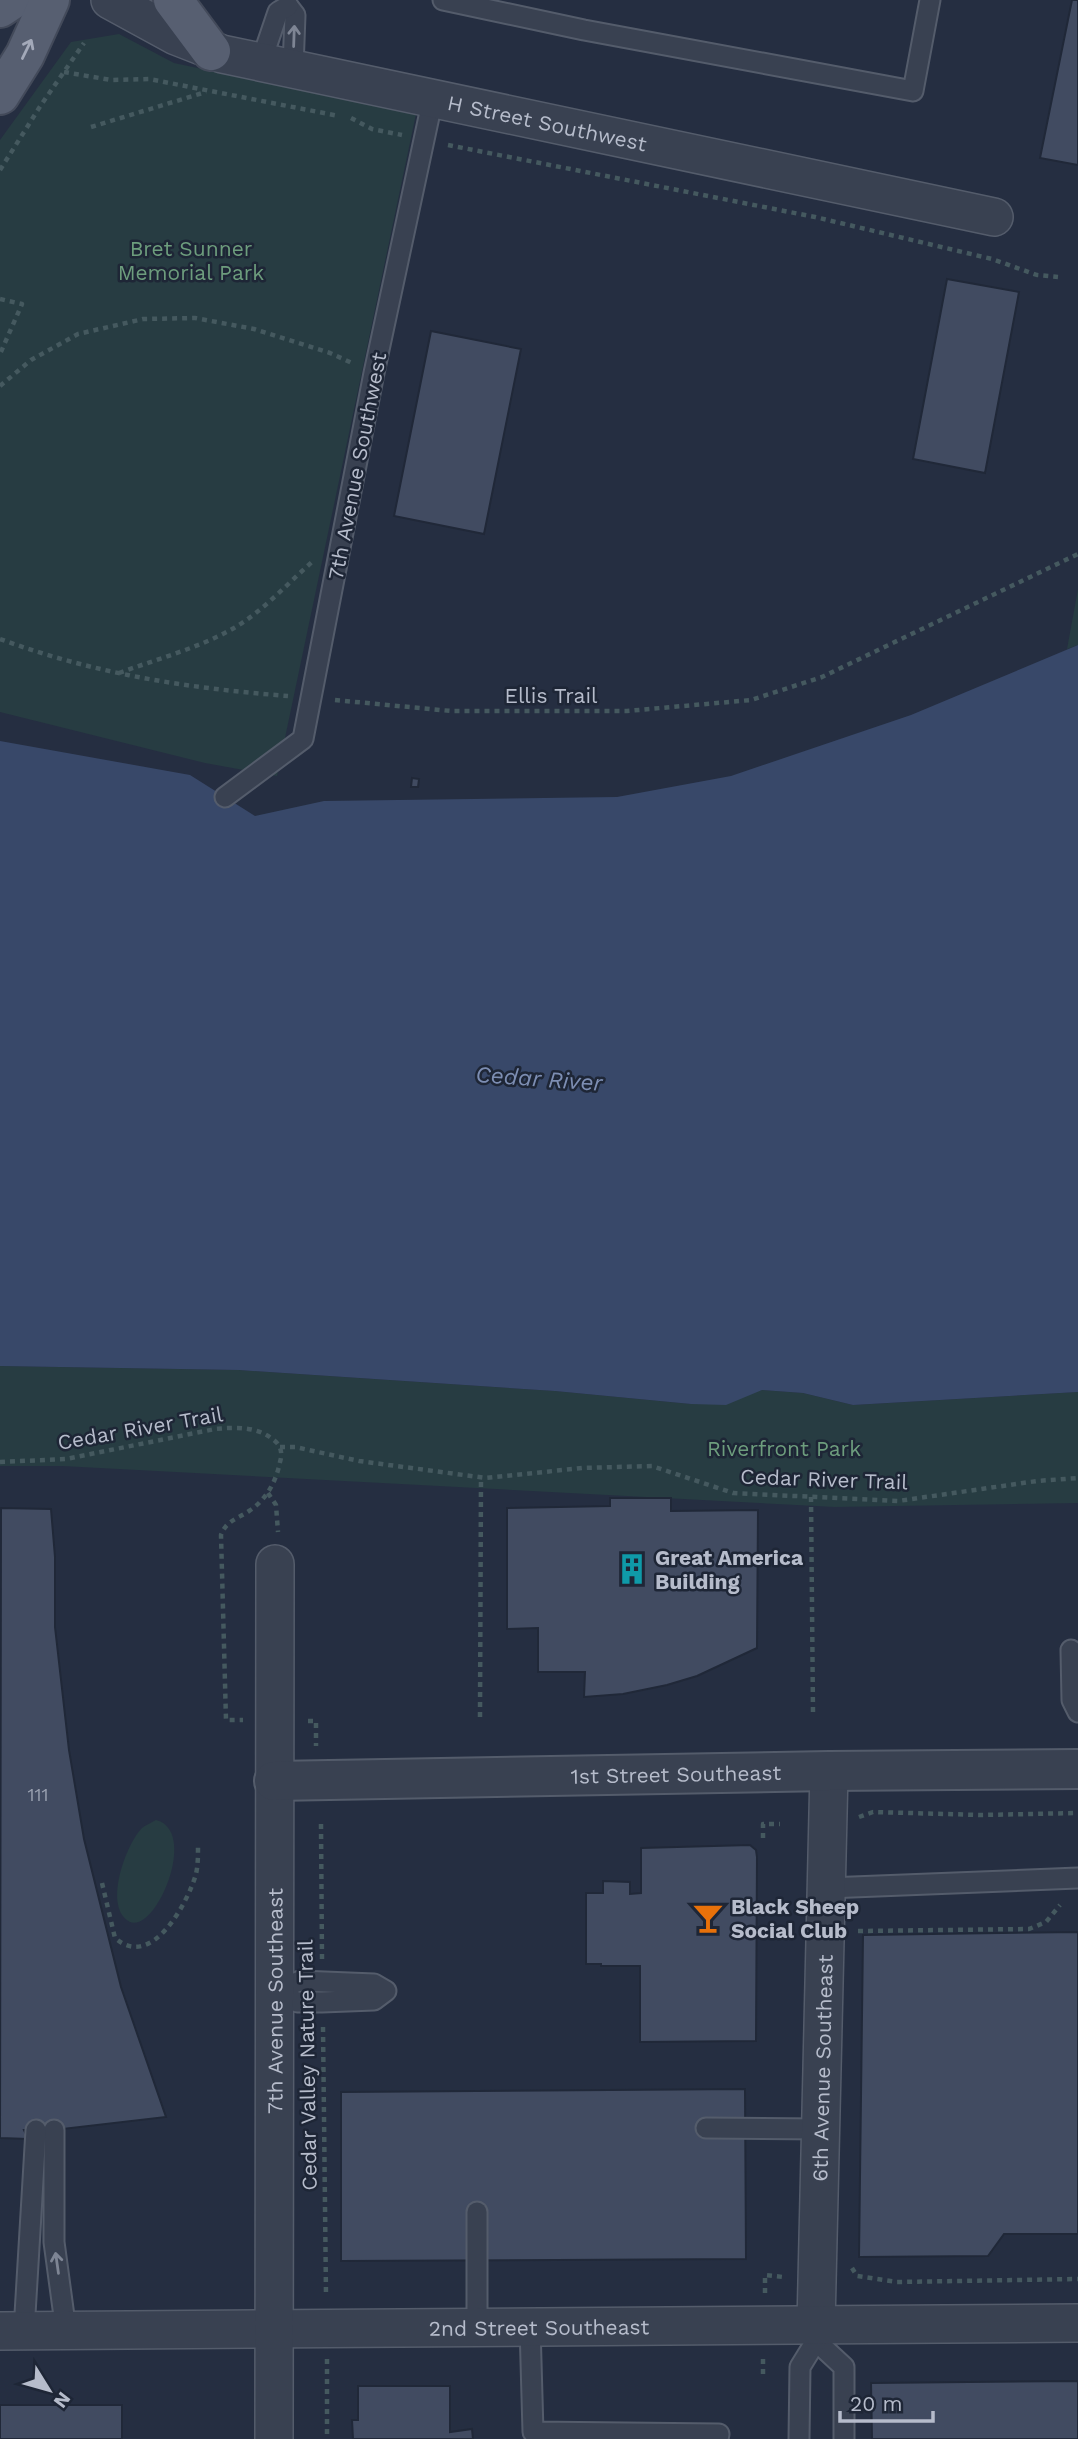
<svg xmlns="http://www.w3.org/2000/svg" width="1078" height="2439" font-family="'Work Sans',sans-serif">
	<rect width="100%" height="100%" fill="#252e41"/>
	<g fill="#273c42">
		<path d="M119,34L174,63L416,114L277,776L205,763L0,712V140L71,42Z"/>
		<path d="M1078,589V645L1067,649Z"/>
		<path d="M0,1366L239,1370L555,1391L691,1404L762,1390L803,1393L853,1405L1078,1392V1503L835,1507L62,1466H0Z"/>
		<path d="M156,1820C199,1831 156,1933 130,1922C102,1908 126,1844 142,1828C146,1825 152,1822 156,1820Z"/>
	</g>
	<path fill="#384869" d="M1078,645V1392L853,1405L803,1393L762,1390L726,1405L691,1404L555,1391L239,1370L0,1366V741L190,775L255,816L324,801L617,797L731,776L911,715Z"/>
	<g fill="#414b61" stroke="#202838" stroke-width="2">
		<path d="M1072,0H1078V165L1040,158Z"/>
		<path d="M947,279L1019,292L985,473L913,459Z"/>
		<path d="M431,331L521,349L484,534L394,516Z"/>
		<path d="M412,778L419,779L418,787H411Z"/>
		<path d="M610,1498H671V1511L758,1510L757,1648L697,1676L667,1685L623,1694L584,1697L585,1672H538V1628L507,1629V1508L610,1506Z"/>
		<path d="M1,1508L51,1509L55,1557V1627L69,1750L84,1839L121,1987L166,2117L54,2130H24L28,2139L0,2138Z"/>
		<path d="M750,1845L756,1850L757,1857L756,2041L640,2042V1966H601V1964H586V1893H603V1881L630,1882V1894L641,1893V1848Z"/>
		<path d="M1078,1932V2234H1004L988,2256L859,2257L863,1935Z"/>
		<path d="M745,2089L746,2259L341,2261V2092Z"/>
		<path d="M1078,2381V2439H872L871,2383Z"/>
		<path d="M358,2386H450V2432L472,2429L473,2439H353L352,2420H358Z"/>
		<rect x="0" y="2405" width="122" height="34"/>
	</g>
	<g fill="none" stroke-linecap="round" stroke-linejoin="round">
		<defs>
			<g id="service">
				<path d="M443,0L584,30L913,91L930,0"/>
				<path d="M288,6L295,15L293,68"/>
				<path d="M261,62L278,12L288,6"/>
				<path d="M225,797L303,739L374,373L433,98"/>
				<path d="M1071,1650L1072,1700L1078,1712"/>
				<path d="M827,1888L1078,1878"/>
				<path d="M300,1981L374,1984L386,1991L374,2000L322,2002H297L274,1991Z"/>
				<path d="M706,2128L821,2129"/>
				<path d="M54,2130V2242L66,2331"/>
				<path d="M477,2212V2327"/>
				<path d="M530,2326L533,2432L719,2434L718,2439"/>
				<path d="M24,2331L36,2130"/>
				<path d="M816,2341L844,2367V2439"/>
				<path d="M799,2439L800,2367L816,2341V2324"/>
			</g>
			<g id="minor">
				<path id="s1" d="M110,0L176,36L222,54L994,217"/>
				<path id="s2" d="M816,2324L829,1771"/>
				<path id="s3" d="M0,2331L1078,2323"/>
				<path id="s4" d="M274,2439L275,1564"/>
			</g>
			<g id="tertiary">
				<path id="s5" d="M274,1781L829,1771L1078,1769"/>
			</g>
			<g id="primary">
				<path d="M173,0L211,51"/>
				<path d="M0,8L12,0"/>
				<path d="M0,95L25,55L50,0"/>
			</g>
		</defs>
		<use href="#service" stroke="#545c6b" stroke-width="23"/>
		<use href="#minor" stroke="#545c6b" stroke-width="40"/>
		<use href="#tertiary" stroke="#545c6b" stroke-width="42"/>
		<use href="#primary" stroke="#434a5a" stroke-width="42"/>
		<g stroke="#45595f" stroke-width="4.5" stroke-dasharray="5 5" stroke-linecap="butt">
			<path d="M64,72L111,80L149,79L339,116"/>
			<path d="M351,118L372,129L402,135"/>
			<path d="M91,127L206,92"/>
			<path d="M448,145L815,217L992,259L1037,275L1058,277"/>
			<path d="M0,170L41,105L84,43"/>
			<path d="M0,299L22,304L0,354"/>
			<path d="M0,386L31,360L78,334L143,319L195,318L254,329L330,353L352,363"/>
			<path d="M0,639C95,674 186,688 288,696"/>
			<path d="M119,673C157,659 199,648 234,628C263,611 287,584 312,562"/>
			<path d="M335,700L451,711H627L751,700L822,677L1078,554"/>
			<path d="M280,1447H295L359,1461L486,1478L582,1468L652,1466L733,1493L898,1501L1037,1481L1078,1478"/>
			<path d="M0,1462L66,1459L215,1429C237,1427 259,1426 276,1442C282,1448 282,1455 280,1462C276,1482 266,1500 249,1511C237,1519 226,1521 221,1535L226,1720H243"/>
			<path d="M268,1493L276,1505L278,1532"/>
			<path d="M811,1497L813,1714"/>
			<path d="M480,1717L481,1477"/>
			<path d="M308,1721H316V1746"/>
			<path d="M859,1817L873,1812L981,1815L1078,1813"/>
			<path d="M321,1824L322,1959"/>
			<path d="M763,1838V1824H780"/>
			<path d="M102,1883L115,1938C152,1971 188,1902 196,1874C198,1865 198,1856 198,1847"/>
			<path d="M858,1931L1029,1929L1046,1922L1060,1905"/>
			<path d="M323,2027L326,2295"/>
			<path d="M852,2268L857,2276L897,2282L1078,2279"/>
			<path d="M765,2293V2275L783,2277"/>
			<path d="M327,2359V2439"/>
			<path d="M763,2359V2379"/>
		</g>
		<use href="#service" stroke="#394151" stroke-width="19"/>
		<use href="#minor" stroke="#394151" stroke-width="37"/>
		<use href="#tertiary" stroke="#394151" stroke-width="38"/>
		<use href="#primary" stroke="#575f71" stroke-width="38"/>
	</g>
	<defs><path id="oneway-shaft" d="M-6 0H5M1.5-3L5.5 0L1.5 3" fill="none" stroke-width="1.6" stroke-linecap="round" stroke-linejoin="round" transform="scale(1.75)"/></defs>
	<g stroke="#7e8594">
		<use href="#oneway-shaft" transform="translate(294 36) rotate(-88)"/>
		<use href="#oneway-shaft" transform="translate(57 2263) rotate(-98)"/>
	</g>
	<use stroke="#a3a9b9" href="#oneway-shaft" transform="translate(27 49) rotate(-64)"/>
	<defs>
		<symbol id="building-bare" viewBox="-9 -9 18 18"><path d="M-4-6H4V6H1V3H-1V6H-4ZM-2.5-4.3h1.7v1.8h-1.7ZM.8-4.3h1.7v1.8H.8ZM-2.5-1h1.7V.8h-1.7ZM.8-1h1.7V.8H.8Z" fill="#0f9aa8" stroke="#1e2636" stroke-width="2.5" paint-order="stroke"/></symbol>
		<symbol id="bar-bare" viewBox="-9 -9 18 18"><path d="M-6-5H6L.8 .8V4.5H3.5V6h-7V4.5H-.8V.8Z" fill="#e8710a" stroke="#1e2636" stroke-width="2.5" paint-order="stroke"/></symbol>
	</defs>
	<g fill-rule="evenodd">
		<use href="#building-bare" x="610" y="1547" width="44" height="44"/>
		<use href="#bar-bare" x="686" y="1896" width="44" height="44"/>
	</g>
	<g text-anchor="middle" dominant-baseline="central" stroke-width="5" stroke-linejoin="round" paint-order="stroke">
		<g font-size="18" fill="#99a0b0">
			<text x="38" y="1794">111</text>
		</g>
		<g font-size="21" fill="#b6bccb" stroke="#1e2636">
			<text stroke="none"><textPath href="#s1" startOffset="457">H Street Southwest</textPath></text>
			<text transform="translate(357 466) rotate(-79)">7th Avenue Southwest</text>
			<text x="551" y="695">Ellis Trail</text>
			<text transform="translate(140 1428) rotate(-10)">Cedar River Trail</text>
			<text transform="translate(824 1479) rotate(2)">Cedar River Trail</text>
			<text stroke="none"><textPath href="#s5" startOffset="402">1st Street Southeast</textPath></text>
			<text stroke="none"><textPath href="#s4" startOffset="438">7th Avenue Southeast</textPath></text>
			<text transform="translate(307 2065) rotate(-91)">Cedar Valley Nature Trail</text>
			<text stroke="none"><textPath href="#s2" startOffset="256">6th Avenue Southeast</textPath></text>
			<text stroke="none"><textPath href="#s3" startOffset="539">2nd Street Southeast</textPath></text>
		</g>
		<g font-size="21" fill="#6d9d7d" stroke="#1e2636">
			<text x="191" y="248">Bret Sunner<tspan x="191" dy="24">Memorial Park</tspan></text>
			<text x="784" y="1448">Riverfront Park</text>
		</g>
		<g font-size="21" font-weight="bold" fill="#b6bccb" stroke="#1e2636" text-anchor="start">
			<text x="655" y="1557">Great America<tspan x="655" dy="24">Building</tspan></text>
			<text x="731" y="1906">Black Sheep<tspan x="731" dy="24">Social Club</tspan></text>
		</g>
		<g font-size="23" font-style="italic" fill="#7d8eb3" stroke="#1e2636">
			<text transform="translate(539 1079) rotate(4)">Cedar River</text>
		</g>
	</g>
	<g transform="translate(49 2390) rotate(127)" stroke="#1e2636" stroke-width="5" paint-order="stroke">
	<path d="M0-5L12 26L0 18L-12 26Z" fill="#b6bccb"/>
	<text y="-10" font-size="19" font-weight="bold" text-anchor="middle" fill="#b6bccb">N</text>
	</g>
	<path d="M840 2411v10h93v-10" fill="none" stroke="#b6bccb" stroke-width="3.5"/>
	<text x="850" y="2411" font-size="21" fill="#b6bccb" stroke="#1e2636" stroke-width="5" paint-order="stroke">20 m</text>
</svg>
